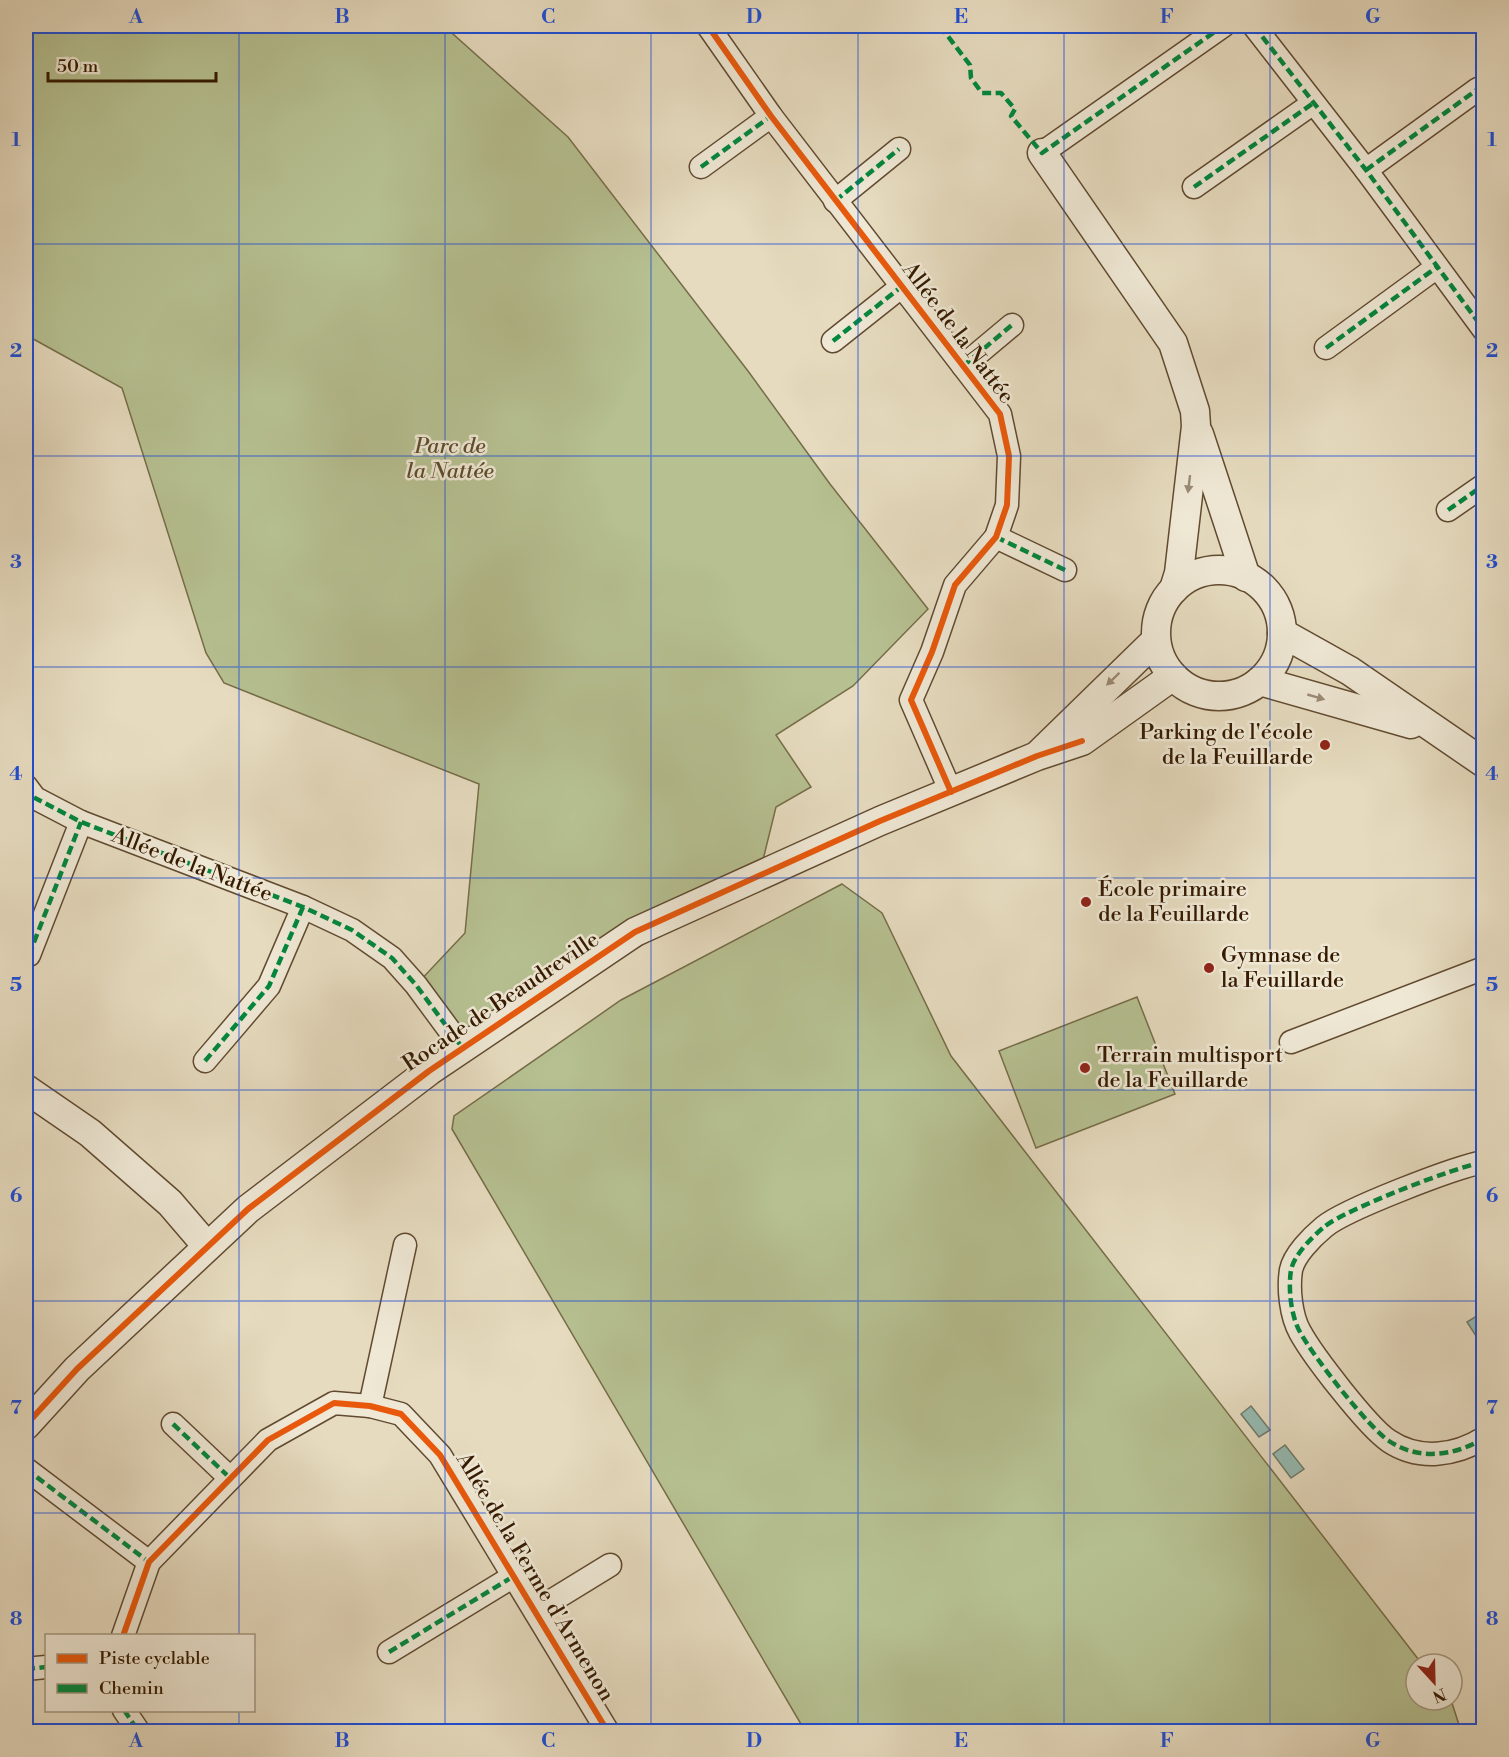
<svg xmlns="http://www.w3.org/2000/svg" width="1509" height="1757" font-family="'Libre Bodoni',serif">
	<rect width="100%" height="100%" fill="#e6dbbf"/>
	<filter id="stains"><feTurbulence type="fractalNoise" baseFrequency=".00333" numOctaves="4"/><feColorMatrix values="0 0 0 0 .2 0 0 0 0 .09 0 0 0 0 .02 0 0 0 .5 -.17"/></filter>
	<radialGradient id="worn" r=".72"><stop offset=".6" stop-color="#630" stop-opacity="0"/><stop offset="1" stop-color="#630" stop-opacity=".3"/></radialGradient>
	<g fill="#b6c091" stroke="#766d48" stroke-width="1.5">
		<path d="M26,26H444L568,137L748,371L830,484L928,609L853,686L776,735L811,787L776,807L759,876L464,1050L416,985L465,933L479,784L224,683L206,653L122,388L26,335Z"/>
		<path d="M842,884L882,913L951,1056L1422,1664H1416V1700H1451L1461,1731H805L452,1129L454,1116L621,1000Z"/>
		<path d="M1137,997L1175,1094L1036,1148L999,1051Z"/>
	</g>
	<g fill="#96bbb3" stroke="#6f7b6b" stroke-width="1.5">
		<path d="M1483,1312V1331L1476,1336L1467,1322Z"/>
		<path d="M1251,1406L1270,1430L1259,1437L1241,1414Z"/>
		<path d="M1285,1445L1304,1469L1291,1478L1273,1454Z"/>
	</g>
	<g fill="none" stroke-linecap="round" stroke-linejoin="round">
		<defs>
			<g id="minor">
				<path d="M708,26L771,116L1000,414L1009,456L1007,505L996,537L955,585L932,652L911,700L951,792"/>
				<path d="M1254,26L1366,170L1484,330"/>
				<path d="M1042,153L1223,26"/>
				<path d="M701,167L771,116"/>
				<path d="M1366,170L1478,89"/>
				<path d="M1194,187L1312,104"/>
				<path d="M835,201L899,149"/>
				<path d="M833,341L901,287"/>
				<path d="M1326,348L1437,267"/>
				<path d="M963,366L1012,325"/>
				<path d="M1448,510L1484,485"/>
				<path d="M996,537L1065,570"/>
				<path d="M26,786L35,798L81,822L303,907L352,930L392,958L416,985L464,1050"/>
				<path d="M29,955L81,822"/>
				<path d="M1291,1042L1484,968"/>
				<path d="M205,1061L269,986L303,907"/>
				<path d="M1484,1162C1455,1167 1344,1210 1324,1227C1312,1237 1294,1255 1291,1270C1288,1289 1291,1316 1300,1332C1313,1356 1368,1427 1389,1441C1419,1461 1455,1456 1484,1438"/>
				<path d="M370,1406L405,1245"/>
				<path d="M173,1424L230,1478"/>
				<path d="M26,1469L149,1562"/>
				<path d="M535,1611L610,1565"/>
				<path d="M123,1636L149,1562L268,1440L334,1403L370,1406L401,1414L440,1455L608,1732"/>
				<path d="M389,1652L514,1576"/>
				<path d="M26,1669L46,1667"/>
				<path d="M124,1710L139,1732"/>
			</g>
			<g id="tertiary">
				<path d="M1042,153L1173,343L1195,411L1196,426L1179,573L1174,589"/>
				<path d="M1199,434L1246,577"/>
				<circle cx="1219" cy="633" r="63"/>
				<path d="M1282,633L1350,671L1484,763"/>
				<path d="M1260,681L1411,724"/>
				<path d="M1040,753L1156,640"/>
				<path d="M26,1089L90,1133L170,1203L206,1245"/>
				<path d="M26,1425L77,1369L248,1209L429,1071L635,932L880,821L1037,756L1082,741L1173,676"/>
			</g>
		</defs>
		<use href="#minor" stroke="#614a30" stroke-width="25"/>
		<use href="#tertiary" stroke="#614a30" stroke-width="31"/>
		<use href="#minor" stroke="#efe8d5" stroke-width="22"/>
		<use href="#tertiary" stroke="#efe8d5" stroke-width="28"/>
		<g stroke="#00873e" stroke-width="4.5" stroke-dasharray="9 4.5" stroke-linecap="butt">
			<path d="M940,26L970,65L971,78L982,93H1001L1015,109L1011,116L1042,153L1223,26"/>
			<path d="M1254,26L1366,170L1484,330"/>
			<path d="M701,167L771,116"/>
			<path d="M1366,170L1478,89"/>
			<path d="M1194,187L1312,104"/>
			<path d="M835,201L899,149"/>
			<path d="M833,341L901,287"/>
			<path d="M1326,348L1437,267"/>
			<path d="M963,366L1012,325"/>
			<path d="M1448,510L1484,485"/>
			<path d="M996,537L1065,570"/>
			<path d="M26,786L35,798L81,822L303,907L352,930L392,958L416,985L464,1050"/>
			<path d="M29,955L81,822"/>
			<path d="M205,1061L269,986L303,907"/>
			<path d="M1484,1162C1455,1167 1344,1210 1324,1227C1312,1237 1294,1255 1291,1270C1288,1289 1291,1316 1300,1332C1313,1356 1368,1427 1389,1441C1419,1461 1455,1456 1484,1438"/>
			<path d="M173,1424L230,1478"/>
			<path d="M26,1469L149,1562"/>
			<path d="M389,1652L514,1576"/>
			<path d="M26,1669L46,1667"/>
			<path d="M124,1710L139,1732"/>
		</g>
		<defs>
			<g id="cycleway">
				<path d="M708,26L771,116L1000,414L1009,456L1007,505L996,537L955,585L932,652L911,700L951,792"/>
				<path d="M26,1425L77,1369L248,1209L429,1071L635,932L880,821L1037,756L1082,741"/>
				<path d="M123,1636L149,1562L268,1440L334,1403L370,1406L401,1414L440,1455L608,1732"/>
			</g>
		</defs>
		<use href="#cycleway" stroke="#efe8d5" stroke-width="10"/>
		<use href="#cycleway" stroke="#e8590c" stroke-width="6"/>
	</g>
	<defs><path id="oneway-solid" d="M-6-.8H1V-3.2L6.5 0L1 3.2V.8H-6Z" transform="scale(1.5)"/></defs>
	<g fill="#9b8b75">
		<use href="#oneway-solid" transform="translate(1189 484) rotate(97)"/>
		<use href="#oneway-solid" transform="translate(1113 679) rotate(136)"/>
		<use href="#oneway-solid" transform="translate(1316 697) rotate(16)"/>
	</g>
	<path fill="none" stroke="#1d4ed8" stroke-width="1.5" stroke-opacity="0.55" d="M239,26V1636M445,26V1732M651,26V1732M858,26V1732M1064,26V1732M1270,26V1732M26,244H1484M26,456H1484M26,667H1484M26,878H1484M26,1090H1484M26,1301H1484M26,1513H1484M239,1710V1732"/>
	<g fill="#8f2418" stroke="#efe8d5" stroke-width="2">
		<circle cx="1325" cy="745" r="6"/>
		<circle cx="1086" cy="902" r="6"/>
		<circle cx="1209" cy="968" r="6"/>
		<circle cx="1085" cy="1068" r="6"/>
	</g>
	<g text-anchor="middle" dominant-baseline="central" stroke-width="5" stroke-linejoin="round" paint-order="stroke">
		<g font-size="22" fill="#351a00" stroke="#efe8d5">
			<text transform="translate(958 333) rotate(53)">Allée de la Nattée</text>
			<text transform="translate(192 865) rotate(21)">Allée de la Nattée</text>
			<text transform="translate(501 1002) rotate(-34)">Rocade de Beaudreville</text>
			<text transform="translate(535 1577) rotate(59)">Allée de la Ferme d'Armenon</text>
		</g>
		<g font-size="22" font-style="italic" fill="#5c4c2c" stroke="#efe8d5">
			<text x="450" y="446">Parc de<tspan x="450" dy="25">la Nattée</tspan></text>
		</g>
		<g font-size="22" fill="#351a00" stroke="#efe8d5" text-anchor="start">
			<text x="1313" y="732" text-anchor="end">Parking de l'école<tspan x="1313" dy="25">de la Feuillarde</tspan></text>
			<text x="1098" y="889">École primaire<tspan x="1098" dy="25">de la Feuillarde</tspan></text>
			<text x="1221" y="955">Gymnase de<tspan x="1221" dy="25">la Feuillarde</tspan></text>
			<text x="1097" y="1055">Terrain multisport<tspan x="1097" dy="25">de la Feuillarde</tspan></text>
		</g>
	</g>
	<rect width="1509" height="1757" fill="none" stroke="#e6dbbf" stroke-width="66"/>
	<rect x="45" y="1634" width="210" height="78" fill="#efe8d5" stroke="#a59680" stroke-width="1.5"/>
	<rect x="57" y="1654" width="30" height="9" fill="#e8590c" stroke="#a59680" stroke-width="1.5"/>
	<text x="99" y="1664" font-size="18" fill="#351a00">Piste cyclable</text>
	<rect x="57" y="1684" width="30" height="9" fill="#00873e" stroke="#a59680" stroke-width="1.5"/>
	<text x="99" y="1694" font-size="18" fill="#351a00">Chemin</text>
	<g transform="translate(1434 1682) rotate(158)"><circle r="28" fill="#efe8d5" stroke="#a59680" stroke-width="1.5"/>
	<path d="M0-4.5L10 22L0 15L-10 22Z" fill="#8f2418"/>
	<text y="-9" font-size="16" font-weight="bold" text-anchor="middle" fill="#351a00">N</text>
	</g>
	<path d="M48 72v9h168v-9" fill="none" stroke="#351a00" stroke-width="3"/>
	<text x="57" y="72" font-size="18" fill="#351a00" stroke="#efe8d5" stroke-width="4.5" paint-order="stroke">50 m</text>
	<rect x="33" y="33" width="1443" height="1691" fill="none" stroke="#1d4ed8" stroke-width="2"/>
	<g font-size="20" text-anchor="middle" font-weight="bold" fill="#1d4ed8">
		<text x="136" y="23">A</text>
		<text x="342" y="23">B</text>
		<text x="548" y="23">C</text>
		<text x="754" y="23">D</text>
		<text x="961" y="23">E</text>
		<text x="1167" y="23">F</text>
		<text x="1373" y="23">G</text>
		<text x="16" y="146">1</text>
		<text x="1492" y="146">1</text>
		<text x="16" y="357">2</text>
		<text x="1492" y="357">2</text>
		<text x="16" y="568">3</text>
		<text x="1492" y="568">3</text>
		<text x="16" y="780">4</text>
		<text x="1492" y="780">4</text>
		<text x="16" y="991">5</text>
		<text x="1492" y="991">5</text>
		<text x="16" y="1202">6</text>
		<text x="1492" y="1202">6</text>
		<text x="16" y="1414">7</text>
		<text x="1492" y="1414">7</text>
		<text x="16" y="1625">8</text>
		<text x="1492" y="1625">8</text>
		<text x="136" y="1747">A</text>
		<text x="342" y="1747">B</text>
		<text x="548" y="1747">C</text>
		<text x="754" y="1747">D</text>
		<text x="961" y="1747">E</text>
		<text x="1167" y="1747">F</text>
		<text x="1373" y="1747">G</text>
	</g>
	<rect width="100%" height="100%" filter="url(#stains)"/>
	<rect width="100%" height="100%" fill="url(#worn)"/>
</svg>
